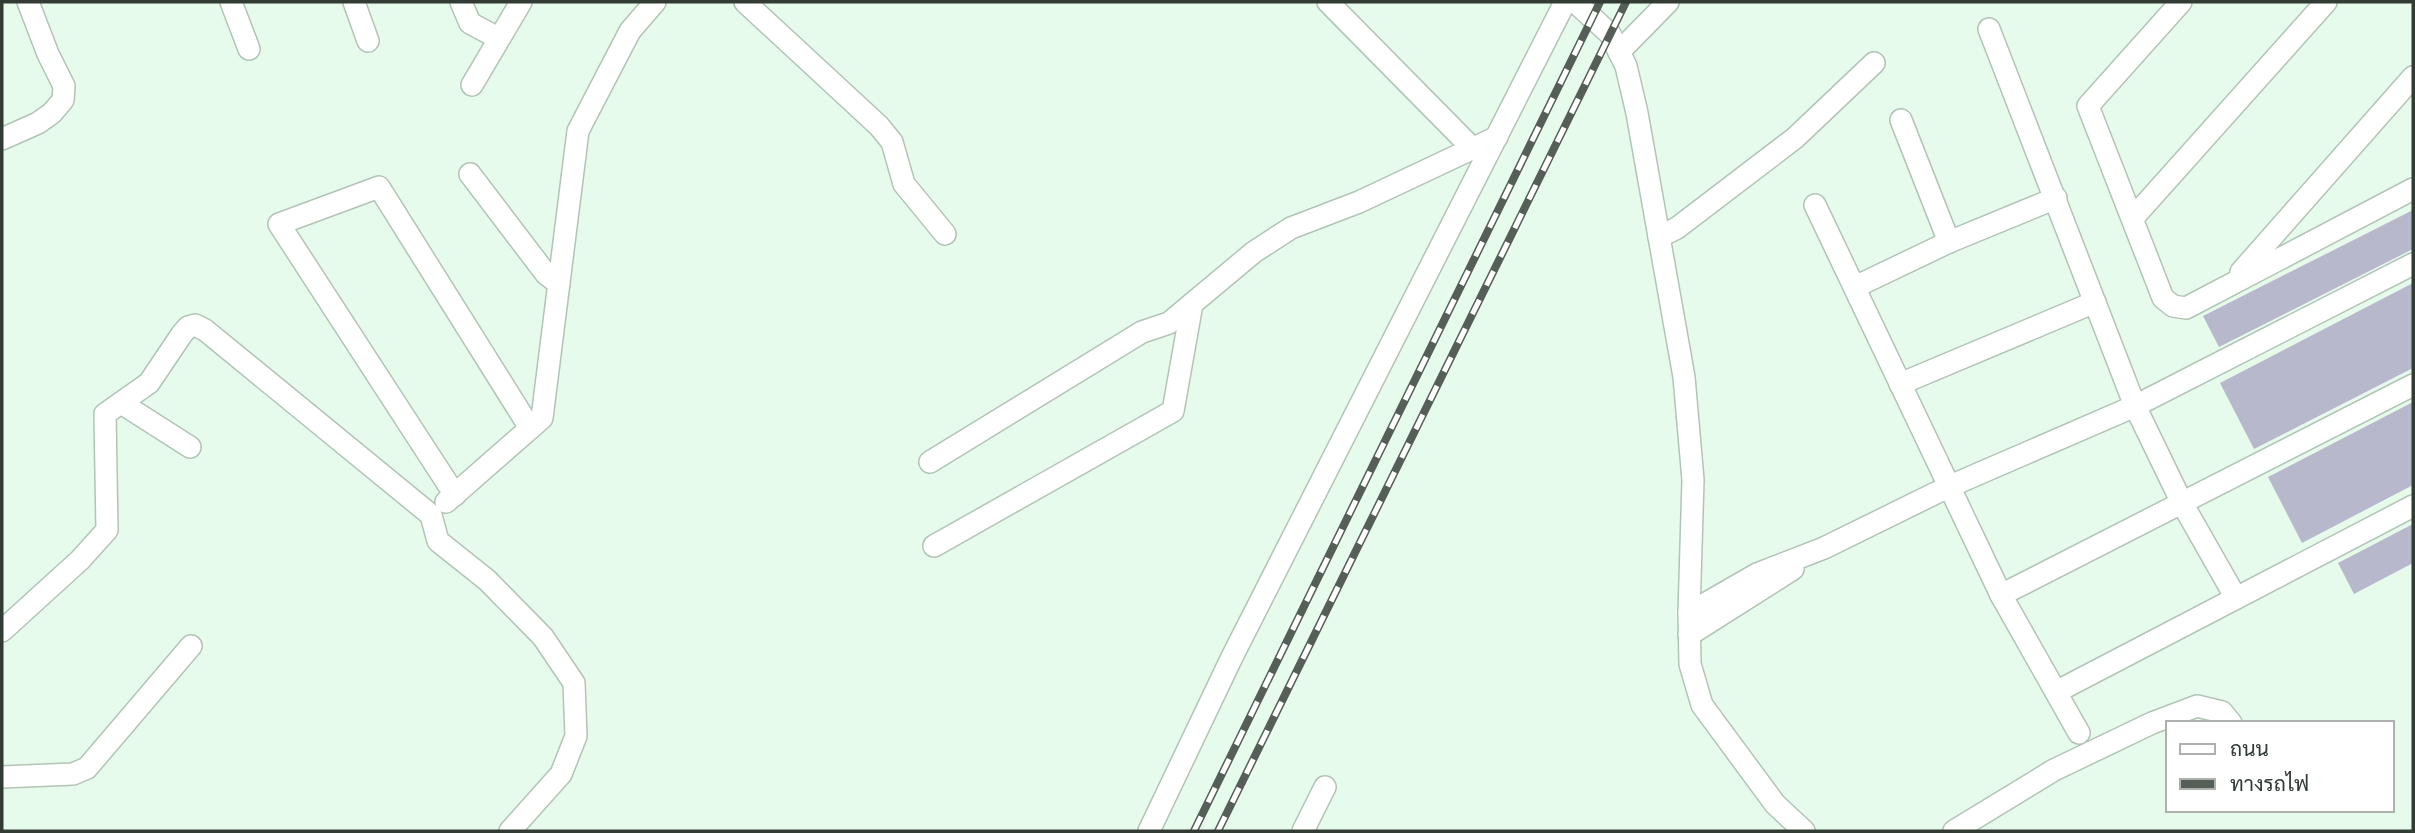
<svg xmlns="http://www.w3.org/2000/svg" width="2415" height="833" font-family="Inter,Sarabun,sans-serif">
	<rect width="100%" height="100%" fill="#e7fbec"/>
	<g fill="#b8b8cd">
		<path d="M2413,210V249L2219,347L2203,316Z"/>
		<path d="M2413,283V368L2254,449L2220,383Z"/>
		<path d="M2413,402V485L2302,543L2268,477Z"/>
		<path d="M2413,524V563L2354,594L2338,563Z"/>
	</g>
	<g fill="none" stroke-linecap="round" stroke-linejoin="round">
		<defs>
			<g id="minor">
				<path d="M231,2L249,49"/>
				<path d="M354,2L368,41"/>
				<path d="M461,2L470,23L498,38"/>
				<path d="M745,2L879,126L892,142L904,184L945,234"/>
				<path d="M1328,2L1473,149"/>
				<path d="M1575,2L1610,34L1626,66L1637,113L1684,377L1693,480L1689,613L1690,664L1702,705L1775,804L1804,831"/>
				<path d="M2181,2L2088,106L2163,298L2173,306L2186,308L2413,189"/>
				<path d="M1989,29L2135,406L2182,503L2236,598"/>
				<path d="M1619,52L1668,2"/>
				<path d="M472,85L521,2"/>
				<path d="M1901,120L1949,242"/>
				<path d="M2,139L38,123L52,113L63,100L64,86L48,54L28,2"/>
				<path d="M470,174L546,274L559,284"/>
				<path d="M1815,205L2001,595L2079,733"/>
				<path d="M2133,218L2326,2"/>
				<path d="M1659,237L1677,228L1795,138L1874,63"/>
				<path d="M2241,272L2413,77"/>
				<path d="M1855,287L1949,242L2056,198"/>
				<path d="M1900,384L2095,302"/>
				<path d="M121,403L190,447"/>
				<path d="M930,462L1142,332L1169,323L1254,252L1291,228L1359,202L1497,137"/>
				<path d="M455,495L279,224L379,187L530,428"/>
				<path d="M446,502L542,418L578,131L630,31L655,2"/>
				<path d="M934,546L1173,411L1192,304"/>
				<path d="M2001,595L2413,385"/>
				<path d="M1689,613L1757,574L1824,548L1948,487L2135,406L2413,264"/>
				<path d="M2,631L80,560L107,530L105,414L149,383L182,334L188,327L195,325L205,330L431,515L438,541L487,580L543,637L574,683L576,736L561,774L510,831"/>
				<path d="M1689,635L1793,569"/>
				<path d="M2056,692L2413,506"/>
				<path d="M2,777L73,774L87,768L191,646"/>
				<path d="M1149,831L1232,657L1565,2"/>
				<path d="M1303,831L1325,787"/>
				<path d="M1954,831L2054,770L2152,723L2197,706L2222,712L2231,723"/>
			</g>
		</defs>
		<use href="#minor" stroke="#b1c4b6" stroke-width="24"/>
		<use href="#minor" stroke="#fff" stroke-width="21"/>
		<defs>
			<g id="rail">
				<path d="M1194,831L1600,2"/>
				<path d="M1218,831L1626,2"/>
			</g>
		</defs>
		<use href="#rail" stroke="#555f58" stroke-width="8"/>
		<use href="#rail" stroke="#fff" stroke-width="5" stroke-dasharray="16" stroke-linecap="butt"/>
	</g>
	<rect width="2415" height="833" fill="none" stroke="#333b35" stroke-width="7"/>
	<rect x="2166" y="721" width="228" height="91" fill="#ffffff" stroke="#adb1ae" stroke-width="2"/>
	<rect x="2180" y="744" width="35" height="10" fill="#ffffff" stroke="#adb1ae" stroke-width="2"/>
	<text x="2230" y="756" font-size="21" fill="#333b35">ถนน</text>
	<rect x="2180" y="779" width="35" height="10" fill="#555f58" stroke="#adb1ae" stroke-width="2"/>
	<text x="2230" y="791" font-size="21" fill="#333b35">ทางรถไฟ</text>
</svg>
